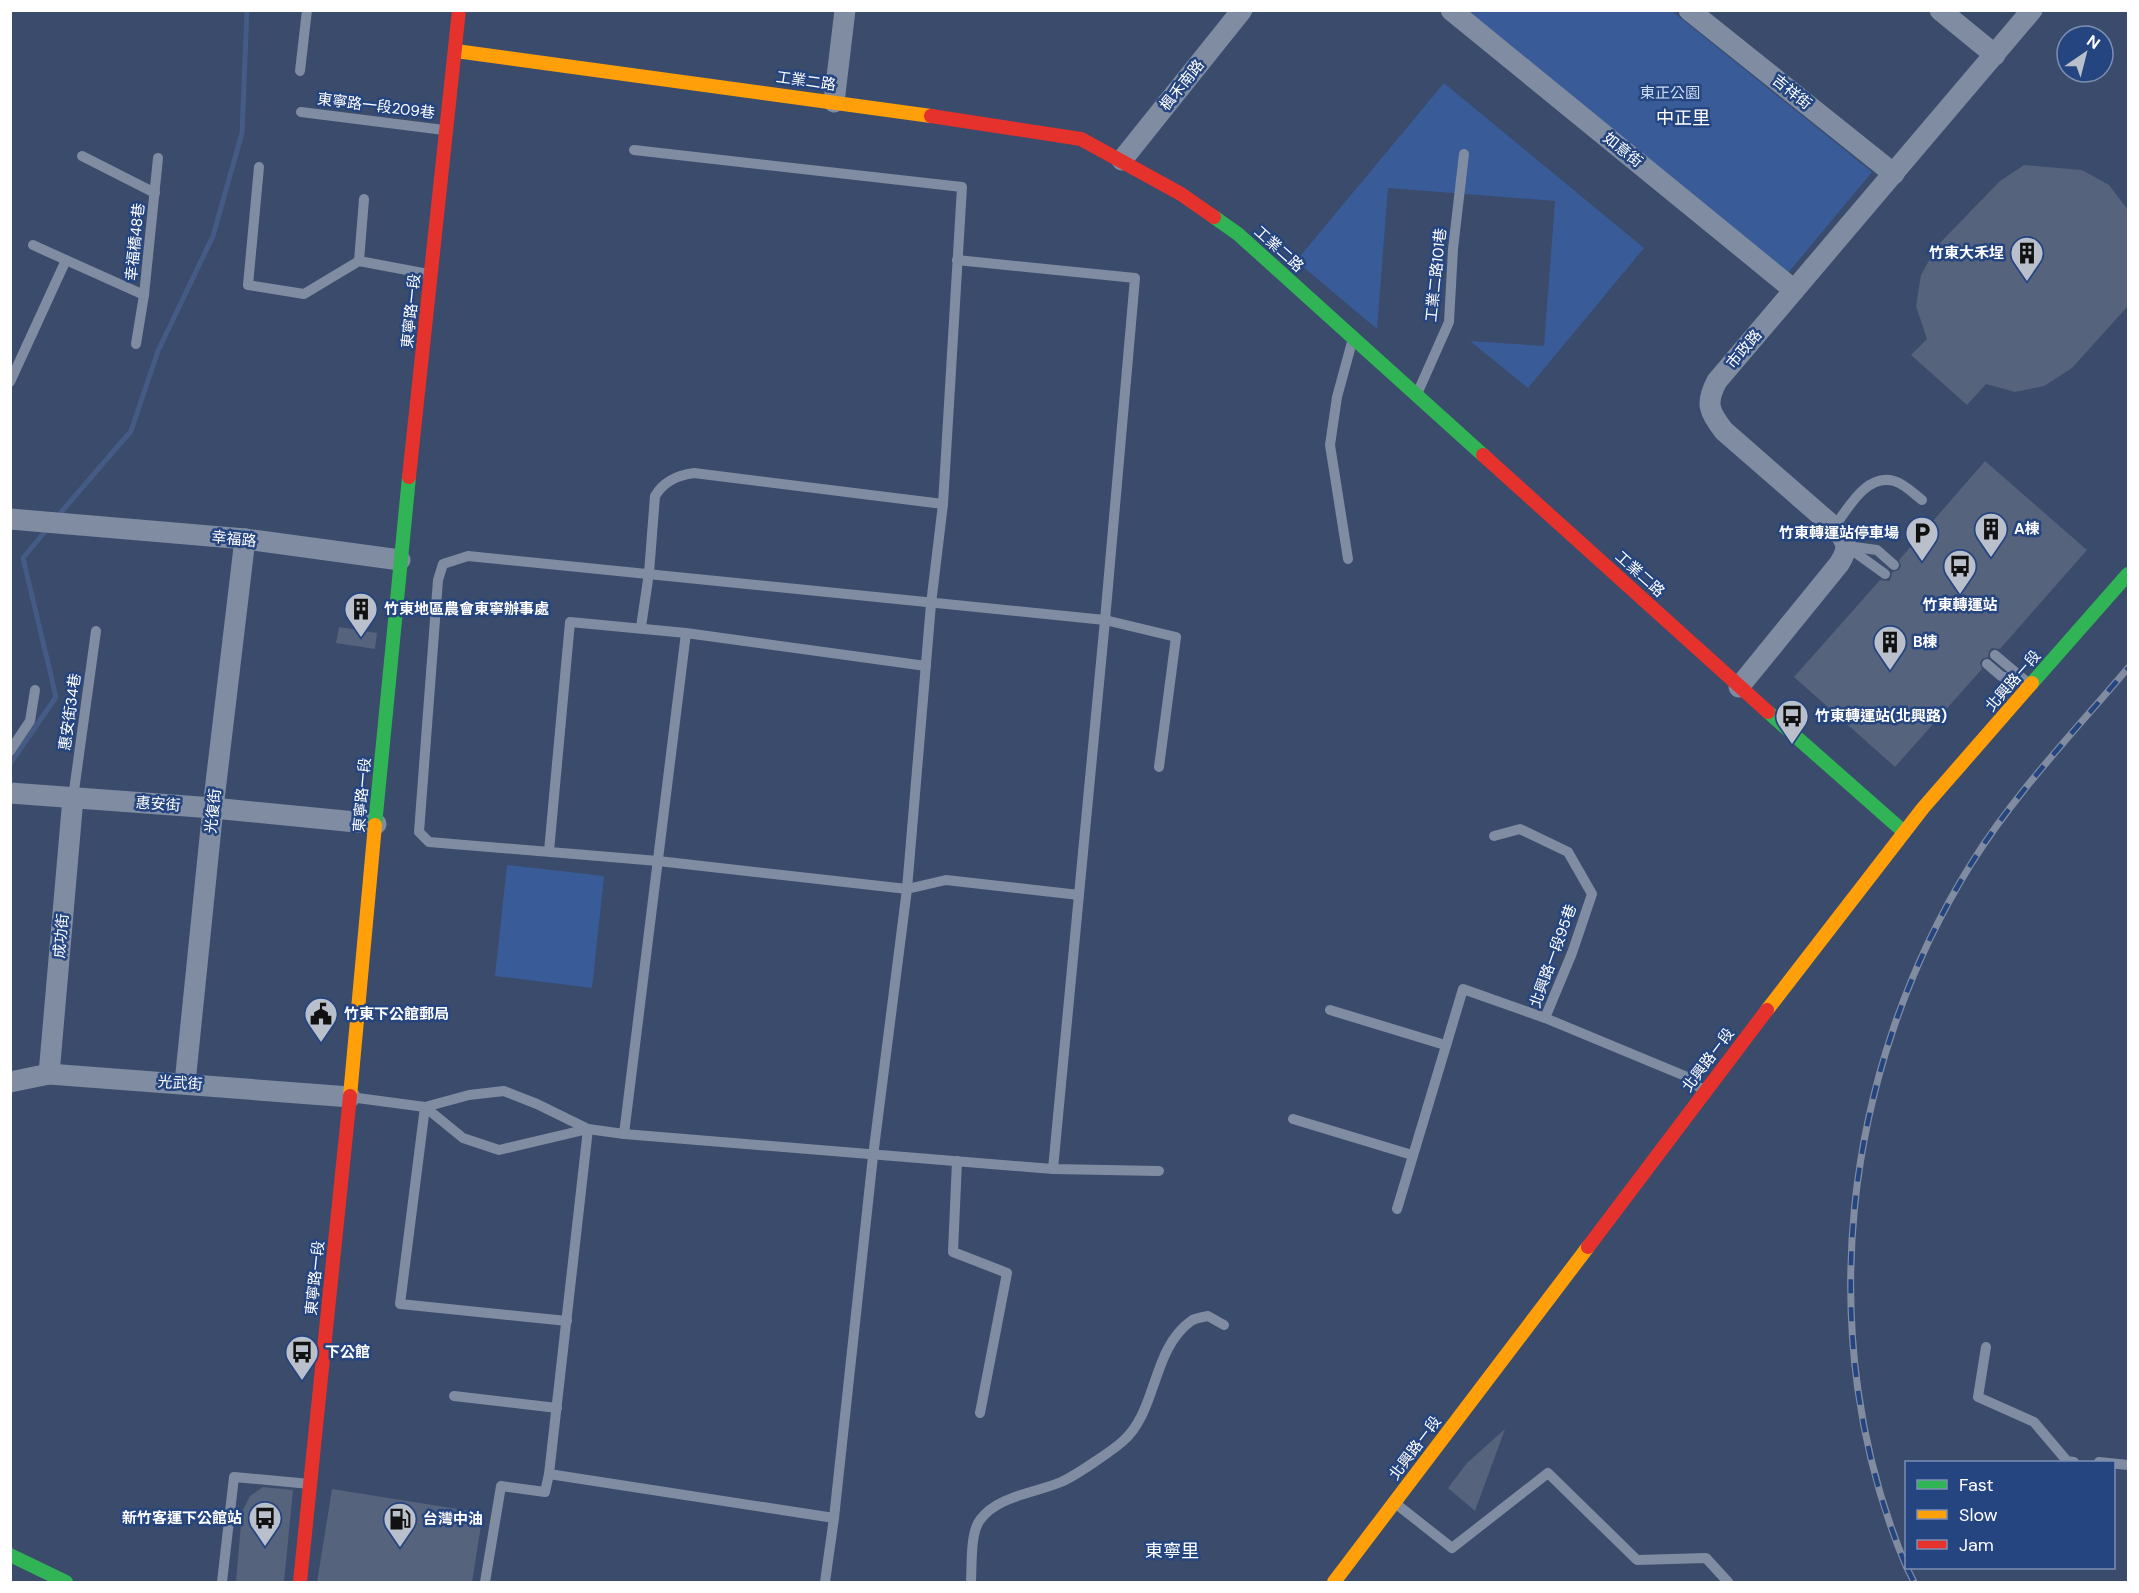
<svg xmlns="http://www.w3.org/2000/svg" width="2139" height="1593" font-family="'DM Sans','Noto Sans TC',sans-serif">
	<rect width="100%" height="100%" fill="#3a4b6b"/>
	<g fill="#395b97">
		<path d="M1461,11H1672L1872,172L1788,273Z"/>
		<path d="M1444,83L1644,248L1528,388L1470,341L1544,346L1555,201L1388,188L1377,329L1296,261Z"/>
		<path d="M507,865L604,876L592,988L495,976Z"/>
	</g>
	<g fill="none" stroke-linecap="round" stroke-linejoin="round">
		<g stroke="#445b85" stroke-width="5">
			<path d="M57,517L131,431L158,351L213,236L242,133L247,10"/>
			<path d="M10,764L56,697L23,558L47,529"/>
		</g>
	</g>
	<g fill="#55637d">
		<path d="M2024,165L2082,170L2109,185L2128,210V306L2072,368L2044,386L2015,392L1986,384L1967,405L1911,355L1927,339L1916,306L1921,275L1937,246L2000,181Z"/>
		<path d="M1985,461L2087,550L2000,649L1992,648L1989,651L1988,657L1982,659L1980,663L1982,669L1895,767L1794,677L1880,580L1889,581L1891,578L1892,572L1899,570L1901,566L1899,560Z"/>
		<path d="M339,627L377,633L375,649L336,643Z"/>
		<path d="M1505,1429L1475,1511L1448,1488L1467,1463Z"/>
		<path d="M263,1487L293,1490L284,1582H236L242,1512L250,1496Z"/>
		<path d="M332,1489L483,1513L472,1582H317Z"/>
	</g>
	<g fill="none" stroke-linecap="round" stroke-linejoin="round">
		<g stroke="#7f8ca1" stroke-width="10">
			<path d="M300,71L307,10"/>
			<path d="M301,112L444,130"/>
			<path d="M634,150L962,187L943,504"/>
			<path d="M82,156L155,193"/>
			<path d="M259,167L248,285L304,294L359,261L428,274"/>
			<path d="M33,245L66,260"/>
			<path d="M957,260L1135,278L1105,620L1053,1169"/>
			<path d="M359,261L364,199"/>
			<path d="M136,344L144,295"/>
			<path d="M10,382L66,260L144,295L158,158"/>
			<path d="M1417,394L1449,322L1453,249L1464,154"/>
			<path d="M1834,527C1848,509 1866,473 1894,481C1905,484 1914,494 1922,500"/>
			<path d="M1847,546L1877,550L1894,565"/>
			<path d="M1849,548L1885,574"/>
			<path d="M1348,559L1330,445L1337,397L1352,342"/>
			<path d="M1995,655L2027,682"/>
			<path d="M1987,664L2001,676L2028,684"/>
			<path d="M10,751L30,721L35,690"/>
			<path d="M73,798L96,631"/>
			<path d="M1494,836L1520,829L1568,852L1592,894L1572,953L1545,1018L1685,1076L1704,1091"/>
			<path d="M549,851L570,622L686,633"/>
			<path d="M1079,895L946,880L907,889L658,861L429,842L419,832L438,580L443,564L468,556L1105,620L1176,637L1159,767"/>
			<path d="M1330,1010L1445,1045"/>
			<path d="M350,1097L425,1107L400,1304L567,1321"/>
			<path d="M1293,1119L1412,1155"/>
			<path d="M588,1129L549,1474L834,1518L873,1156L907,889L931,604L943,504L694,473C678,475 664,481 655,496L649,573L641,627"/>
			<path d="M588,1129L499,1150L463,1138L425,1107L469,1095L504,1091L537,1104L588,1129L624,1134L686,633L926,666"/>
			<path d="M624,1134L1053,1169L1159,1171"/>
			<path d="M957,1161L953,1252L1007,1273L980,1413"/>
			<path d="M1397,1209L1463,989L1545,1018"/>
			<path d="M1986,1347L1978,1397L2034,1422L2067,1461L2074,1462"/>
			<path d="M454,1396L557,1408"/>
			<path d="M2099,1462L2128,1465"/>
			<path d="M1395,1503L1452,1548L1548,1473L1637,1560L1706,1558L1728,1582"/>
			<path d="M222,1582L234,1477L310,1484"/>
			<path d="M485,1582L501,1486L545,1492L549,1474"/>
			<path d="M825,1582L834,1518"/>
			<path d="M971,1582C972,1566 970,1533 980,1520C997,1496 1035,1493 1061,1482C1075,1476 1110,1452 1122,1442C1158,1411 1151,1350 1191,1321C1195,1318 1203,1317 1208,1316L1224,1325"/>
		</g>
		<g stroke="#7f8ca1" stroke-width="21">
			<path d="M1451,10L1794,290"/>
			<path d="M1689,10L1894,174"/>
			<path d="M1940,10L1995,55"/>
			<path d="M834,102L845,10"/>
			<path d="M1122,160L1242,10"/>
			<path d="M10,519L245,539L400,560"/>
			<path d="M1739,687L1839,564C1850,547 1847,541 1834,527L1724,431C1709,412 1705,403 1717,381L2032,10"/>
			<path d="M10,793L213,808L376,824"/>
			<path d="M49,1074L73,798"/>
			<path d="M10,1082L49,1074L350,1097"/>
			<path d="M185,1083L213,808L245,539"/>
		</g>
		<g stroke="#30b455" stroke-width="14">
			<path d="M1214,217L1238,234L1483,455"/>
			<path d="M2032,683L2128,574"/>
			<path d="M1768,712L1904,832"/>
			<path d="M375,825L409,477"/>
			<path d="M10,1555L66,1582"/>
		</g>
		<g stroke="#ff9f0a" stroke-width="14">
			<path d="M456,51L931,116"/>
			<path d="M1767,1010L1923,808L2032,683"/>
			<path d="M350,1096L375,825"/>
			<path d="M1334,1582L1588,1247"/>
		</g>
		<g stroke="#e5322d" stroke-width="14">
			<path d="M931,116L1081,139L1181,194L1214,217"/>
			<path d="M1483,455L1768,712"/>
			<path d="M409,477L459,10"/>
			<path d="M1588,1247L1767,1010"/>
			<path d="M300,1582L350,1096"/>
		</g>
		<defs>
			<g id="rail">
				<path d="M1906,1566C1811,1339 1842,1072 1971,864C2015,793 2074,732 2128,668"/>
				<path d="M1907,1568L1914,1582"/>
			</g>
		</defs>
		<use href="#rail" stroke="#818ca1" stroke-width="7"/>
		<use href="#rail" stroke="#254580" stroke-width="4.5" stroke-dasharray="14" stroke-linecap="butt"/>
	</g>
	<defs>
		<symbol id="building-pin" viewBox="-11 -11 22 30"><path d="M0 17L-7.5 6A9.5 9.5 0 1 1 7.5 6Z" fill="#bac0cb" stroke="#254580"/><path d="M-4-6H4V6H1V3H-1V6H-4ZM-2.5-4.3h1.7v1.8h-1.7ZM.8-4.3h1.7v1.8H.8ZM-2.5-1h1.7V.8h-1.7ZM.8-1h1.7V.8H.8Z" fill="#111"/></symbol>
		<symbol id="parking-pin" viewBox="-11 -11 22 30"><path d="M0 17L-7.5 6A9.5 9.5 0 1 1 7.5 6Z" fill="#bac0cb" stroke="#254580"/><path d="M-3.5-5.5H1a3.5 3.5 0 0 1 0 7H-1V5.5H-3.5ZM-1-3.4V-.6H.8a1.4 1.4 0 0 0 0-2.8Z" fill="#111"/></symbol>
		<symbol id="bus-pin" viewBox="-11 -11 22 30"><path d="M0 17L-7.5 6A9.5 9.5 0 1 1 7.5 6Z" fill="#bac0cb" stroke="#254580"/><path d="M-5-6H5V4H4V6H2V4H-2V6H-4V4H-5ZM-3.5-4V0h7V-4ZM-3.5 1.2v1.5H-2V1.2ZM2 1.2v1.5H3.5V1.2Z" fill="#111"/></symbol>
		<symbol id="civic-pin" viewBox="-11 -11 22 30"><path d="M0 17L-7.5 6A9.5 9.5 0 1 1 7.5 6Z" fill="#bac0cb" stroke="#254580"/><path d="M-.6-6.5H3V-4.5H.6V-3L4-1V1h2V6H-6V1h2V-1L-.6-3ZM-1.2 2.5V6h2.4V2.5Z" fill="#111"/></symbol>
		<symbol id="fuel-pin" viewBox="-11 -11 22 30"><path d="M0 17L-7.5 6A9.5 9.5 0 1 1 7.5 6Z" fill="#bac0cb" stroke="#254580"/><path d="M-5.5-6h7V0h2V4h1.3V-2.5L3-4.5l.8-.8L6-3V5H2.5V1h-1V6h-7ZM-4.2-4.7v3.2H.2V-4.7Z" fill="#111"/></symbol>
	</defs>
	<g fill-rule="evenodd">
		<use href="#building-pin" x="2008" y="234" width="38" height="52"/>
		<use href="#building-pin" x="1972" y="510" width="38" height="52"/>
		<use href="#parking-pin" x="1903" y="514" width="38" height="52"/>
		<use href="#bus-pin" x="1941" y="547" width="38" height="52"/>
		<use href="#building-pin" x="342" y="590" width="38" height="52"/>
		<use href="#building-pin" x="1871" y="623" width="38" height="52"/>
		<use href="#bus-pin" x="1773" y="697" width="38" height="52"/>
		<use href="#civic-pin" x="302" y="995" width="38" height="52"/>
		<use href="#bus-pin" x="283" y="1333" width="38" height="52"/>
		<use href="#bus-pin" x="246" y="1499" width="38" height="52"/>
		<use href="#fuel-pin" x="381" y="1500" width="38" height="52"/>
	</g>
	<g text-anchor="middle" dominant-baseline="central" stroke-width="5" stroke-linejoin="round" paint-order="stroke">
		<g font-size="15" fill="#fff" stroke="#254580">
			<text transform="translate(806 81) rotate(8)">工業二路</text>
			<text transform="translate(1182 85) rotate(-51)">楓禾南路</text>
			<text transform="translate(1792 92) rotate(39)">吉祥街</text>
			<text transform="translate(376 106) rotate(7)">東寧路一段209巷</text>
			<text transform="translate(1623 150) rotate(39)">如意街</text>
			<text transform="translate(135 242) rotate(-84)">幸福橋48巷</text>
			<text transform="translate(1279 249) rotate(42)">工業二路</text>
			<text transform="translate(1436 275) rotate(-84)">工業二路101巷</text>
			<text transform="translate(411 311) rotate(-84)">東寧路一段</text>
			<text transform="translate(1744 349) rotate(-50)">市政路</text>
			<text transform="translate(234 539) rotate(6)">幸福路</text>
			<text transform="translate(1640 574) rotate(42)">工業二路</text>
			<text transform="translate(2013 681) rotate(-49)">北興路ㄧ段</text>
			<text transform="translate(70 712) rotate(-82)">惠安街34巷</text>
			<text transform="translate(362 795) rotate(-85)">東寧路一段</text>
			<text transform="translate(158 804) rotate(4)">惠安街</text>
			<text transform="translate(213 811) rotate(-84)">光復街</text>
			<text transform="translate(61 936) rotate(-85)">成功街</text>
			<text transform="translate(1553 956) rotate(-70)">北興路一段95巷</text>
			<text transform="translate(1708 1060) rotate(-53)">北興路ㄧ段</text>
			<text transform="translate(180 1083) rotate(4)">光武街</text>
			<text transform="translate(315 1278) rotate(-84)">東寧路一段</text>
			<text transform="translate(1415 1448) rotate(-53)">北興路ㄧ段</text>
		</g>
		<g font-size="15" fill="#cfddf5" stroke="#254580">
			<text x="1670" y="93">東正公園</text>
		</g>
		<g font-size="15" font-weight="bold" fill="#fff" stroke="#254580" text-anchor="start">
			<text x="2004" y="253" text-anchor="end">竹東大禾埕</text>
			<text x="2014" y="529">A棟</text>
			<text x="1899" y="533" text-anchor="end">竹東轉運站停車場</text>
			<text x="1960" y="605" text-anchor="middle">竹東轉運站</text>
			<text x="384" y="609">竹東地區農會東寧辦事處</text>
			<text x="1913" y="642">B棟</text>
			<text x="1815" y="716">竹東轉運站(北興路)</text>
			<text x="344" y="1014">竹東下公館郵局</text>
			<text x="325" y="1352">下公館</text>
			<text x="242" y="1518" text-anchor="end">新竹客運下公館站</text>
			<text x="423" y="1519">台灣中油</text>
		</g>
		<g font-size="18" fill="#fff" stroke="#254580">
			<text x="1683" y="118">中正里</text>
			<text x="1172" y="1551">東寧里</text>
		</g>
	</g>
	<rect width="2139" height="1593" fill="none" stroke="#ffffff" stroke-width="24"/>
	<rect x="1905" y="1461" width="210" height="108" fill="#254580" stroke="#7c8fb3" stroke-width="1.5"/>
	<rect x="1917" y="1480" width="30" height="9" fill="#30b455" stroke="#7c8fb3" stroke-width="1.5"/>
	<text x="1959" y="1491" font-size="18" fill="#ffffff">Fast</text>
	<rect x="1917" y="1510" width="30" height="9" fill="#ff9f0a" stroke="#7c8fb3" stroke-width="1.5"/>
	<text x="1959" y="1521" font-size="18" fill="#ffffff">Slow</text>
	<rect x="1917" y="1540" width="30" height="9" fill="#e5322d" stroke="#7c8fb3" stroke-width="1.5"/>
	<text x="1959" y="1551" font-size="18" fill="#ffffff">Jam</text>
	<g transform="translate(2085 54) rotate(35)"><circle r="28" fill="#254580" stroke="#7c8fb3" stroke-width="1.5"/>
	<path d="M0-4.5L10 22L0 15L-10 22Z" fill="#bac0cb"/>
	<text y="-9" font-size="16" font-weight="bold" text-anchor="middle" fill="#ffffff">N</text>
	</g>
</svg>
